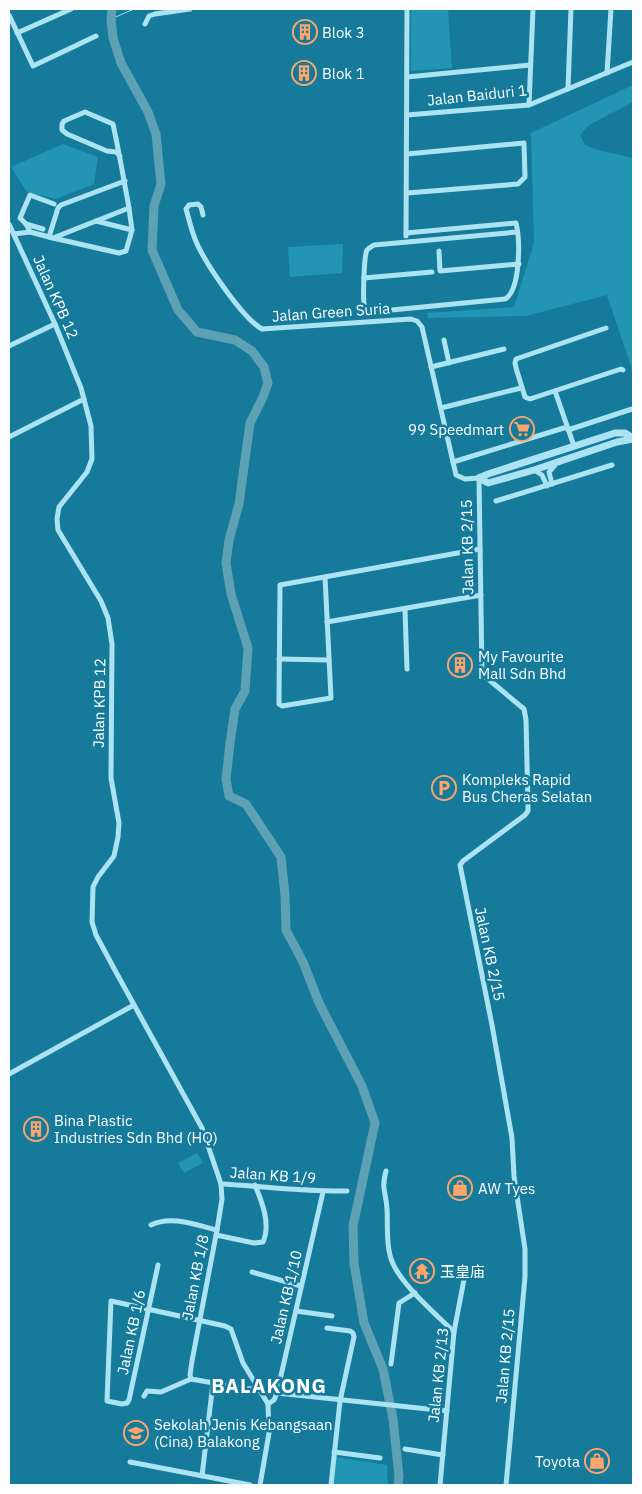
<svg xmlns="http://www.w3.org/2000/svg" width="642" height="1494" font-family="'IBM Plex Sans','Noto Sans SC',sans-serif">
	<rect width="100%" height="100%" fill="#167b9b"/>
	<g fill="#2295b5">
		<path d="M411,9H448L452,68L411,71Z"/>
		<path d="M633,85V102L589,125L580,135L585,145L598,150L633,158V372L607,295L526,316L428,318L427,313L514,307L534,243L531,133Z"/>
		<path d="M63,144L98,157L94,184L56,199L27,192L11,167Z"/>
		<path d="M343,244L342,273L290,277L288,247Z"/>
		<path d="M197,1153L203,1163L184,1173L178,1163Z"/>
		<path d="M336,1457L387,1465L388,1485H333Z"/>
	</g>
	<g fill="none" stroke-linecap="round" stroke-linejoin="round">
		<path stroke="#9de3f5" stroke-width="1" d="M111,19L134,9"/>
		<path stroke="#5fa1b4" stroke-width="9" d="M112,9L111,19L113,38L121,63L148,112L156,134L161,184L154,206L152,250L178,310L197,332L235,340L252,351L264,367L268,383L263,397L250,423L239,504L229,540L226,563L231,594L248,648L245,691L235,709L230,743L226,779L229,796L246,804L281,857L285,895L286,930L303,962L319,1003L362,1086L375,1123L353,1226L354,1263L364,1323L383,1369L393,1419L399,1476L398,1485"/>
		<g stroke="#abe3f2" stroke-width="5">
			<path d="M9,15L33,66L96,36"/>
			<path d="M145,24L149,16L155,14L190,9"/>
			<path d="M17,33L71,9"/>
			<path d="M607,73L611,9"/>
			<path d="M407,77L530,65"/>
			<path d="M568,89L571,9"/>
			<path d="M529,105L533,9"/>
			<path d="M407,115L529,105L633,62"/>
			<path d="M407,193L518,184L525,177L524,143L407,154"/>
			<path d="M129,208L132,230"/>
			<path d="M203,215L201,207L198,204L189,205L186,209C189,219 191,229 195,239C203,260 242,318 262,329L411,319L417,321L422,327L456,475L465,479L479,478L482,674L524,709L526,720L528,805V811L525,815L463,861L460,865L492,1025L512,1138L514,1176L525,1249V1277L506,1485"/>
			<path d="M9,224L55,324L81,388L91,426L92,459L87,472L59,507L57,519L58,530L101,601L108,618L112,644L111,778L119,823L118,837L114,856L98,877L93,887L92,922L96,935L117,974L202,1128L221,1184L222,1199L217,1230L192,1361L190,1375L191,1379L248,1389L257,1388"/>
			<path d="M26,224L43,229"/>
			<path d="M30,232L26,224L20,218L30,195L54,204"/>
			<path d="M406,233L516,223C520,239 521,290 505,299L371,312C367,310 364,308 364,303C363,296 364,255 367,250C369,248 371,247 374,245L517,232"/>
			<path d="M14,234L30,232L53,238L129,208C124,180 119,152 113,124L85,112L64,121L62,124V130L67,134L107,151L116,152L120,156"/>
			<path d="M406,236L407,9"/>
			<path d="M49,237L58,208L61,205L125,181"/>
			<path d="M53,238L119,253L126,251L132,230L96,221"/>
			<path d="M439,251L440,271L519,264"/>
			<path d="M364,278L432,272"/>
			<path d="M606,328L516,359L515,363L516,368L525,397L530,399L621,369L623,370"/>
			<path d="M444,340L449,363"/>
			<path d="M9,346L55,324"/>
			<path d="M431,367L504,349"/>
			<path d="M555,391L574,446"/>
			<path d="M441,408L521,388"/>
			<path d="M568,430L632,409"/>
			<path d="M9,437L84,399"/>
			<path d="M453,462L567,427"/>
			<path d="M534,470L542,475L547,486"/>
			<path d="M552,484L549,472L555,465"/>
			<path d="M496,501L612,465"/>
			<path d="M325,577L331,698L282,706L279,704V699L280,585L480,549"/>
			<path d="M405,610L407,669"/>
			<path d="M327,622L481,595"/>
			<path d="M279,659L329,660"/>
			<path d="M9,1074L134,1005"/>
			<path d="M386,1171C381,1190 386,1191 387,1209C388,1224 386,1241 390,1255C395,1280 436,1314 454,1332"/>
			<path d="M221,1184C263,1186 305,1192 347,1191"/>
			<path d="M151,1225C171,1215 196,1225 217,1230"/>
			<path d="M216,1235L254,1243L263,1242C271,1224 262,1202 255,1185"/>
			<path d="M158,1265L129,1400L127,1403L122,1404L107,1401L111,1301L225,1326L231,1329L243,1363L268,1404L269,1433L260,1485"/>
			<path d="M252,1272L301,1286"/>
			<path d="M296,1311L332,1316"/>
			<path d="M327,1328L350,1331L353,1333L354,1337L340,1401L331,1485"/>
			<path d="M391,1364L399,1303L415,1293"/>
			<path d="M277,1393L447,1411"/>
			<path d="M144,1396L147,1391L161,1392L191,1379"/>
			<path d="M268,1404L274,1400L277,1393L323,1192"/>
			<path d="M405,1449L443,1455"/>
			<path d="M334,1452L380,1458"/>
			<path d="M130,1462L250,1485"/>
			<path d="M202,1476L213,1383"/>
			<path d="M440,1485L454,1332L466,1269"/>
		</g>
		<g stroke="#abe3f2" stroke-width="7">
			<path d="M479,478L488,474L615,433H625L633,438"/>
			<path d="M479,478L488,483L534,470L617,442L633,439"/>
		</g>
	</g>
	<defs>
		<symbol id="building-ring" viewBox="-11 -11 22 22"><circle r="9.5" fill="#167b9b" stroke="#ffa56c" stroke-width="1.5"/><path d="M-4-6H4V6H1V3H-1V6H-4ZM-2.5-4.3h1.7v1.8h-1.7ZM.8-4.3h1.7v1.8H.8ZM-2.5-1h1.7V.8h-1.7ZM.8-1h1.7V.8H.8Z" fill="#ffa56c"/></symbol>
		<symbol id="supermarket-ring" viewBox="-11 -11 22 22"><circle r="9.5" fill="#167b9b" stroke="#ffa56c" stroke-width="1.5"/><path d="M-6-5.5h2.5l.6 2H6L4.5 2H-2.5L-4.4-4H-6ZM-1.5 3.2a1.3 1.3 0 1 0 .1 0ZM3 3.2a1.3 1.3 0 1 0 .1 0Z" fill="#ffa56c"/></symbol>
		<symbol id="parking-ring" viewBox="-11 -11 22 22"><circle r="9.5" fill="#167b9b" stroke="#ffa56c" stroke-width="1.5"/><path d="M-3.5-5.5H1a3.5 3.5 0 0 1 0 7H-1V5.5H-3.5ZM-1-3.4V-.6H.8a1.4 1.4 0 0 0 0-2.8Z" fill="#ffa56c"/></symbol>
		<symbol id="shop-ring" viewBox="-11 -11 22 22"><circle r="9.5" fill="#167b9b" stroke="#ffa56c" stroke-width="1.5"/><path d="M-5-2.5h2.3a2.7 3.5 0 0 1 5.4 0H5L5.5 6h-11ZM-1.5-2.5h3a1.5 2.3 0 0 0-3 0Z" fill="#ffa56c"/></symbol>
		<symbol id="temple-ring" viewBox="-11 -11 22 22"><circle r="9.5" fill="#167b9b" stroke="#ffa56c" stroke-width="1.5"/><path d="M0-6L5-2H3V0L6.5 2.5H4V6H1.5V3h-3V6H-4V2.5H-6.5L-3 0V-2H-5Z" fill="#ffa56c"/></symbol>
		<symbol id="school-ring" viewBox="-11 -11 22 22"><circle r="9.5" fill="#167b9b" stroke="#ffa56c" stroke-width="1.5"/><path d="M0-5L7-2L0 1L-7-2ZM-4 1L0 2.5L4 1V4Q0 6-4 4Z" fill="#ffa56c"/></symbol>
	</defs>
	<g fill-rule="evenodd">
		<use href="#building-ring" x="291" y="18" width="28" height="28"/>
		<use href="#building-ring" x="290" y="59" width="28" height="28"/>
		<use href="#supermarket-ring" x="508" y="415" width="28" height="28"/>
		<use href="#building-ring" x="446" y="651" width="28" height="28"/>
		<use href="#parking-ring" x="430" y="774" width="28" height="28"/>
		<use href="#building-ring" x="22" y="1115" width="28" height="28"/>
		<use href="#shop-ring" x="446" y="1174" width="28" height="28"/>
		<use href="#temple-ring" x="408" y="1257" width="28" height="28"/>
		<use href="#school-ring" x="122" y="1419" width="28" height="28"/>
		<use href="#shop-ring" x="583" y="1447" width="28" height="28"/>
	</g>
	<g text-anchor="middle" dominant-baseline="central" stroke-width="5" stroke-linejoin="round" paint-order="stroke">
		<g font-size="15" fill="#fff" stroke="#167b9b" text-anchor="start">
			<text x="322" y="32">Blok 3</text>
			<text x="322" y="73">Blok 1</text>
			<text x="504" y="429" text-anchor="end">99 Speedmart</text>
			<text x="478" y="656">My Favourite<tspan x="478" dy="17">Mall Sdn Bhd</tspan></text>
			<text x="462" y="779">Kompleks Rapid<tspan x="462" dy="17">Bus Cheras Selatan</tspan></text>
			<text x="54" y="1120">Bina Plastic<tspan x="54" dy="17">Industries Sdn Bhd (HQ)</tspan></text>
			<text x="478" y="1188">AW Tyes</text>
			<text x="440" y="1271">玉皇庙</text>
			<text x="154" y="1424">Sekolah Jenis Kebangsaan<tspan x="154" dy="17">(Cina) Balakong</tspan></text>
			<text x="580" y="1461" text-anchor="end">Toyota</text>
		</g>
		<g font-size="15" fill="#fff" stroke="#167b9b">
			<text transform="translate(477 95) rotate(-6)">Jalan Baiduri 1</text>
			<text transform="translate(56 297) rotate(66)">Jalan KPB 12</text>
			<text transform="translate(331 312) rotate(-4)">Jalan Green Suria</text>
			<text transform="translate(467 547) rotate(-91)">Jalan KB 2/15</text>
			<text transform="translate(99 703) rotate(-89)">Jalan KPB 12</text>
			<text transform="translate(490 954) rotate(78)">Jalan KB 2/15</text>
			<text transform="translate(273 1175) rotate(4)">Jalan KB 1/9</text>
			<text transform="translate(195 1277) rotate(-79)">Jalan KB 1/8</text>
			<text transform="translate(286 1297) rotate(-77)">Jalan KB 1/10</text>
			<text transform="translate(131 1332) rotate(-78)">Jalan KB 1/6</text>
			<text transform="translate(505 1356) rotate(-85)">Jalan KB 2/15</text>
			<text transform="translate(438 1375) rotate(-84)">Jalan KB 2/13</text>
		</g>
		<g font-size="20" font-weight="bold" letter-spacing="1" fill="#fff" stroke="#167b9b">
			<text x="269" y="1385">BALAKONG</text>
		</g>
	</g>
	<rect width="642" height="1494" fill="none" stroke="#ffffff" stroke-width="20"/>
</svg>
